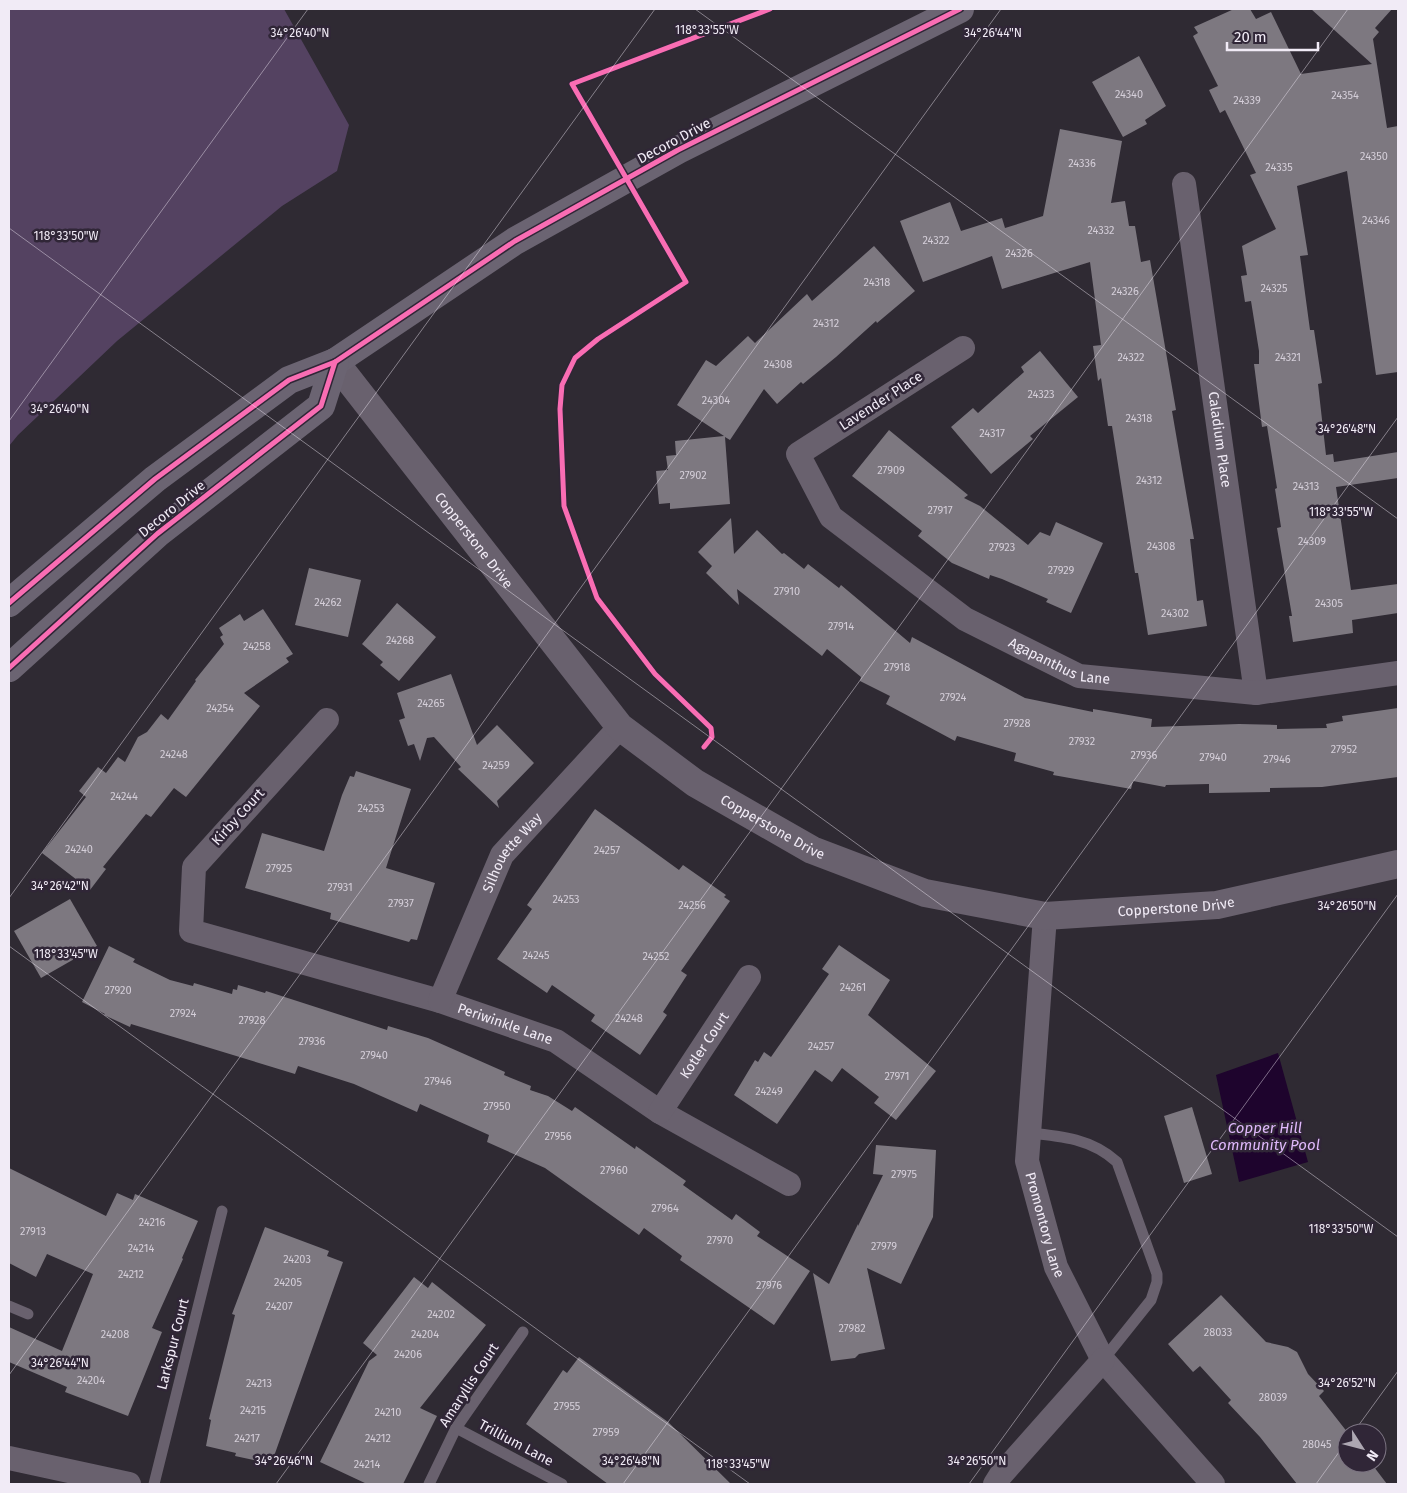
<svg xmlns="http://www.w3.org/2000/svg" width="1407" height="1493" font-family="'Fira Sans',sans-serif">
	<rect width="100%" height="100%" fill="#2f2a33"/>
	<path fill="#544261" d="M9,9H284L349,125L337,171L282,206L117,341L18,435L9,446Z"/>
	<path fill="#1e042d" d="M1278,1053L1308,1162L1239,1182L1216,1075Z"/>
	<g fill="#7d7880">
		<path d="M1234,9H1250L1256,19L1271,12L1301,74L1372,64L1311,9H1392L1375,28L1379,32L1373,39L1387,128L1398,126V372L1376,375L1347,171L1297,186L1308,255L1300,256L1310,330H1314L1322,383L1318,384L1326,455L1333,454L1334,462L1398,452V478L1336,487L1351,590L1398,584V613L1352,620L1353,633L1293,642L1289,616H1292L1277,528L1281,527L1275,489L1277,488L1267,426L1262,427L1254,364H1259V351L1251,301L1245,302L1241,276L1247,275L1242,246L1276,229L1250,175L1256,173L1225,110L1220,113L1209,90L1218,86L1193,36L1198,33L1194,27Z"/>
		<path d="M1139,56L1166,106L1145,120L1147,124L1123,137L1092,82Z"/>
		<path d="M1060,129L1122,141L1111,203L1125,201L1129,226H1135L1141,262L1150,260L1176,410L1172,411L1194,539H1190L1197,601L1203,600L1207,626L1148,635L1138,573H1135L1112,426H1108L1101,378L1098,381L1093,346L1101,345L1090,262L1002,289L992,256L923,282L900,221L950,202L961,231L1002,218L1005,228L1043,216Z"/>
		<path d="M874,246L915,291L877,323L876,321L836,357L803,384L801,382L777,404L764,389L730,440L725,437L730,504L670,509V503L659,504L656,471L668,470L666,456L676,455L675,441L724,436L677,405L706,360L716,366L748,336L755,343L807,294L812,301Z"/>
		<path d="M1040,351L1078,397L1030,436L1033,439L991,474L951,427L973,408L978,413L1024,372L1021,367Z"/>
		<path d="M889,430L968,495L964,498L980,506L1028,545L1040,532L1050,536L1056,522L1103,543L1071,613L1046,602L1048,599L1002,579L990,575L989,579L952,563L918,536L922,531L852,476Z"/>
		<path d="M731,518L734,554L757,530L782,554L784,553L804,569L808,564L839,588L841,585L910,643L912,637L1025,698L1093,712V709L1152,719L1151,727L1239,724L1277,725V729L1327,728L1326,724L1343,721L1342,716L1398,708V777L1322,787L1270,788V792L1209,793V784L1166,785L1165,787L1133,781L1131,789L1053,775L1054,772L1014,761L1016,753L957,736L955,741L886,704L890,696L860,681L861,677L827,649L822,656L737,589L739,605L706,573L712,566L698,552Z"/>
		<path d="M309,568L361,580L348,637L295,625Z"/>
		<path d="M397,603L436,637L399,681L380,665L383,662L362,644Z"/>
		<path d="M263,609L293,654L286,658L289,662L244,693L260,706L186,797L174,788L151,817L146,814L103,867L106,869L90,890L42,853L86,797L79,791L98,767L106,773L118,757L125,762L138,737L147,732L161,714L168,720L196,681L195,680L224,644L220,637L223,635L219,628L240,614L244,621Z"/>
		<path d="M451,674L477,745L497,725L534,763L497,801L499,808L458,769L461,767L434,737L427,738L420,761L414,744L408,746L399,720L405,718L397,693Z"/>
		<path d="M356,771L411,789L386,868L435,883L417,940L411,939L409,942L330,919L331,913L245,888L262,833L324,851L342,795L350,776L354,777Z"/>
		<path d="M595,809L679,870L683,865L726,895L724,897L730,901L681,971L687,975L663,1012L667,1015L640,1055L591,1021L595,1015L552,985L547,993L497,959L532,909L527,905Z"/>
		<path d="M70,899L97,946L41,978L14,931Z"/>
		<path d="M839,945L890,980L868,1015L936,1071L896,1120L874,1103L879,1097L842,1068L832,1082L815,1070L777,1124L734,1095L755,1060L758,1062L764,1052L771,1057L829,974L822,969Z"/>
		<path d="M109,946L135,959L133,962L170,980L193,986L194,983L232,994L233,989L237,990L238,985L265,993L266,991L387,1030L388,1026L428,1038L505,1072L504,1075L531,1086L530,1090L548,1096L572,1111L575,1107L635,1149L636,1146L686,1181L683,1185L732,1220L736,1214L760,1232L757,1236L810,1271L774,1325L680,1260L682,1256L644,1228L639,1235L545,1168L487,1142L489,1135L420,1104L417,1112L354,1084L298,1066L295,1074L131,1024L130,1027L104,1015L105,1014L82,1002Z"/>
		<path d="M1192,1107L1212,1174L1184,1183L1164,1116Z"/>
		<path d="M876,1145L936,1150L933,1217L901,1284L867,1268L885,1349L859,1354L855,1358L831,1361L813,1273L829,1284L858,1224V1226L883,1175L873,1174Z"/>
		<path d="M9,1168L106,1216L117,1193L133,1200L135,1194L198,1221L182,1258L183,1259L152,1328L162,1332L128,1416L65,1392L67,1387L9,1362V1327L62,1351L93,1274L47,1254L36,1277L9,1263Z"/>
		<path d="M265,1227L329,1251L327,1256L343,1262L273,1459L259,1457L258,1461L235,1456L236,1453L206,1446L211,1420L209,1419L235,1315L232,1314Z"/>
		<path d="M414,1277L428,1288L432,1282L486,1325L420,1408L437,1416L403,1484H367L320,1462L369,1361L377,1355L363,1343Z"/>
		<path d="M1221,1295L1266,1342L1288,1347L1297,1352L1308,1374L1324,1391L1319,1396L1348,1433L1347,1463H1371L1387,1484H1297L1260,1437L1228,1403L1231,1400L1200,1366L1193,1372L1168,1344Z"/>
		<path d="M579,1357L668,1422L731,1484H608L526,1424L563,1370L567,1373Z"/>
	</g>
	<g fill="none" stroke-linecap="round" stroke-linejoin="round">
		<g stroke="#69616e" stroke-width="11">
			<path d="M1029,1133C1062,1136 1092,1139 1117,1162L1157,1274V1282L1151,1300L1103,1360"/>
			<path d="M9,1306L28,1314"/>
			<path d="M456,1428L562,1484"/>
			<path d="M154,1484L222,1211"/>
			<path d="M429,1484L456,1428L523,1332"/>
		</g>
		<g stroke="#69616e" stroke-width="24">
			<path id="s1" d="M1184,184L1256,693"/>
			<path id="s2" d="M963,348L798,454L831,517L965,619L1079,676L1256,693L1398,673"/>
			<path id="s3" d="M327,720L194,867L191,931L440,1001L556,1041L660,1112L789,1184"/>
			<path id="s4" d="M1045,916L1027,1161L1056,1267L1103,1360L1213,1484"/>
			<path id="s5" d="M440,1001L502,855L620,727"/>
			<path id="s6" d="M660,1112L749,977"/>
			<path d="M9,1458L129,1484"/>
			<path d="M995,1484L1000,1476L1103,1360"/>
		</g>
		<path stroke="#69616e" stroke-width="28" id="s7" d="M335,362L620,727L695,783L812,850L925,893L1045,916L1217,905L1398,864"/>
		<g stroke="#6b6472" stroke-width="28">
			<path d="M9,603L155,479L289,380L335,362L515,241L678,150L960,9"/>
			<path d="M9,668L157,534L321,406L335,362"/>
		</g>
		<defs>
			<g id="cycleway">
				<path d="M9,603L155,479L289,380L335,362L515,241L678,150L960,9"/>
				<path d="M9,668L157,534L321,406L335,362"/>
				<path d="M704,747L712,737L711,728L655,674L597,598L564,506L560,409L562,385L575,358L598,339L686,282L572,84L770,9"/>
			</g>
		</defs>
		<use href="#cycleway" stroke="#302637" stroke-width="8"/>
		<use href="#cycleway" stroke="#f96db3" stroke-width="5"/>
	</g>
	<path fill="none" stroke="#f1ebf6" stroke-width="1" stroke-opacity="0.45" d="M695,9L1398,519M9,228L1398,1237M9,421L308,9M9,898L655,9M9,946L750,1484M9,1375L1001,9M1353,1433L1398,1371M276,1484L1348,9M623,1484L1398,417M969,1484L1398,894M1316,1484L1347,1441"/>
	<g text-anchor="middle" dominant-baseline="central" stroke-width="5" stroke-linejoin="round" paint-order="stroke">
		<g font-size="11" fill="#d4ced8">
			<text x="1129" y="94">24340</text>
			<text x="1345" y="95">24354</text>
			<text x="1247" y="100">24339</text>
			<text x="1374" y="156">24350</text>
			<text x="1082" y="163">24336</text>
			<text x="1279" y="167">24335</text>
			<text x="1376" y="220">24346</text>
			<text x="1101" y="230">24332</text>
			<text x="936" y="240">24322</text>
			<text x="1019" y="253">24326</text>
			<text x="877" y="282">24318</text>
			<text x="1274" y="288">24325</text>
			<text x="1125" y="291">24326</text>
			<text x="826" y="323">24312</text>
			<text x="1131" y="357">24322</text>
			<text x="1288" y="357">24321</text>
			<text x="778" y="364">24308</text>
			<text x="1041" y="394">24323</text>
			<text x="716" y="400">24304</text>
			<text x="1139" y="418">24318</text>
			<text x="992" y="433">24317</text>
			<text x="891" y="470">27909</text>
			<text x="693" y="475">27902</text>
			<text x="1149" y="480">24312</text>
			<text x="1306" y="486">24313</text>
			<text x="940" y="510">27917</text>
			<text x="1312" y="541">24309</text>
			<text x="1161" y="546">24308</text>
			<text x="1002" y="547">27923</text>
			<text x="1061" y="570">27929</text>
			<text x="787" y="591">27910</text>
			<text x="328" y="602">24262</text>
			<text x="1329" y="603">24305</text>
			<text x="1175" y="613">24302</text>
			<text x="841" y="626">27914</text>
			<text x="400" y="640">24268</text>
			<text x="257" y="646">24258</text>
			<text x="897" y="667">27918</text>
			<text x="953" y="697">27924</text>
			<text x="431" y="703">24265</text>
			<text x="220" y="708">24254</text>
			<text x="1017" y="723">27928</text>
			<text x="1082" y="741">27932</text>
			<text x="1344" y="749">27952</text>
			<text x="174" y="754">24248</text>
			<text x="1144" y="755">27936</text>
			<text x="1213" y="757">27940</text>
			<text x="1277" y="759">27946</text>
			<text x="496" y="765">24259</text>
			<text x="124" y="796">24244</text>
			<text x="371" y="808">24253</text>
			<text x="79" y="849">24240</text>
			<text x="607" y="850">24257</text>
			<text x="279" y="868">27925</text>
			<text x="340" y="887">27931</text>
			<text x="566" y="899">24253</text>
			<text x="401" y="903">27937</text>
			<text x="692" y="905">24256</text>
			<text x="536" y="955">24245</text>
			<text x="656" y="956">24252</text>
			<text x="853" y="987">24261</text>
			<text x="118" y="990">27920</text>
			<text x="183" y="1013">27924</text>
			<text x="629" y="1018">24248</text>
			<text x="252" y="1020">27928</text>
			<text x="312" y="1041">27936</text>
			<text x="821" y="1046">24257</text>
			<text x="374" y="1055">27940</text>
			<text x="897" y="1076">27971</text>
			<text x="438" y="1081">27946</text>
			<text x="769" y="1091">24249</text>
			<text x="497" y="1106">27950</text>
			<text x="558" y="1136">27956</text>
			<text x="614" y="1170">27960</text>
			<text x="904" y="1174">27975</text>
			<text x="665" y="1208">27964</text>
			<text x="152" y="1222">24216</text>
			<text x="33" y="1231">27913</text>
			<text x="720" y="1240">27970</text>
			<text x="884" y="1246">27979</text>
			<text x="141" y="1248">24214</text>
			<text x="297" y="1259">24203</text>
			<text x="131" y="1274">24212</text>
			<text x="288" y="1282">24205</text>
			<text x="769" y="1285">27976</text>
			<text x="279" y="1306">24207</text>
			<text x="441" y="1314">24202</text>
			<text x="852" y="1328">27982</text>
			<text x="1218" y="1332">28033</text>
			<text x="115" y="1334">24208</text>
			<text x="425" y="1334">24204</text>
			<text x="408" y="1354">24206</text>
			<text x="91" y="1380">24204</text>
			<text x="259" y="1383">24213</text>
			<text x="1273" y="1397">28039</text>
			<text x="567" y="1406">27955</text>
			<text x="253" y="1410">24215</text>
			<text x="388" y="1412">24210</text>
			<text x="606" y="1432">27959</text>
			<text x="247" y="1438">24217</text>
			<text x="378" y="1438">24212</text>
			<text x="1317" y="1444">28045</text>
			<text x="367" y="1464">24214</text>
		</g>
		<g font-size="14" fill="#f1ebf6" stroke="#302637">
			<text transform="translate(674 141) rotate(-28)">Decoro Drive</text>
			<text transform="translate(881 401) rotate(-33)">Lavender Place</text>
			<text stroke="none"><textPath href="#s1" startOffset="258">Caladium Place</textPath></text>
			<text transform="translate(172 509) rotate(-39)">Decoro Drive</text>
			<text stroke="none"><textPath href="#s7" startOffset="226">Copperstone Drive</textPath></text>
			<text stroke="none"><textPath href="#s2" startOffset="540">Agapanthus Lane</textPath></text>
			<text transform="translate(238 817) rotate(-48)">Kirby Court</text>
			<text stroke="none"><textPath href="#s7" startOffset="646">Copperstone Drive</textPath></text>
			<text stroke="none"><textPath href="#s5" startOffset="166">Silhouette Way</textPath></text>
			<text stroke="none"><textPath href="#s7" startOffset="1066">Copperstone Drive</textPath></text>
			<text stroke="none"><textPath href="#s3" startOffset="590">Periwinkle Lane</textPath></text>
			<text stroke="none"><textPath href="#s6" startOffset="80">Kotler Court</textPath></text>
			<text stroke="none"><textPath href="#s4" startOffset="312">Promontory Lane</textPath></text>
			<text transform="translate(173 1344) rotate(-76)">Larkspur Court</text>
			<text transform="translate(469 1385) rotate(-57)">Amaryllis Court</text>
			<text transform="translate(516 1443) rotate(28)">Trillium Lane</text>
		</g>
		<g font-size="15" font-style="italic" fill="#dfb9fb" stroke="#302637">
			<text x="1265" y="1128">Copper Hill<tspan x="1265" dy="17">Community Pool</tspan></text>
		</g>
	</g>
	<g font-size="12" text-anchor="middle" fill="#f1ebf6" stroke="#302637" stroke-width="5" stroke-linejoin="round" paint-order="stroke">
		<text x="707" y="34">118°33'55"W</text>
		<text x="300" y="37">34°26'40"N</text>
		<text x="993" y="37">34°26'44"N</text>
		<text x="66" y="240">118°33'50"W</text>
		<text x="60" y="413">34°26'40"N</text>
		<text x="1347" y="433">34°26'48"N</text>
		<text x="1341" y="516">118°33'55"W</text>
		<text x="60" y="890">34°26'42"N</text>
		<text x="1347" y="910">34°26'50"N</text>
		<text x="66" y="958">118°33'45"W</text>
		<text x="1341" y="1233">118°33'50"W</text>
		<text x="60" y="1367">34°26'44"N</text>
		<text x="1347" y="1387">34°26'52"N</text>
		<text x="284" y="1465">34°26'46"N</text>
		<text x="631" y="1465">34°26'48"N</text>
		<text x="977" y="1465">34°26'50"N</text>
		<text x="738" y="1468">118°33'45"W</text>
	</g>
	<rect width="1407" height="1493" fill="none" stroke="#f1ebf6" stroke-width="20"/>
	<g transform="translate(1362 1448) rotate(126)"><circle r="24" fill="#302637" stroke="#7d7583"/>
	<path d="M0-4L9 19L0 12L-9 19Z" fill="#ada7b2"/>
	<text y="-8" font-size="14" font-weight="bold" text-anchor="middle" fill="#f1ebf6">N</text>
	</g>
	<path d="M1227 42v8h91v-8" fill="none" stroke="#f1ebf6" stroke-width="2.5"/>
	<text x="1234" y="42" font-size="15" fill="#f1ebf6" stroke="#302637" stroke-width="4" paint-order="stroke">20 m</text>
</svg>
